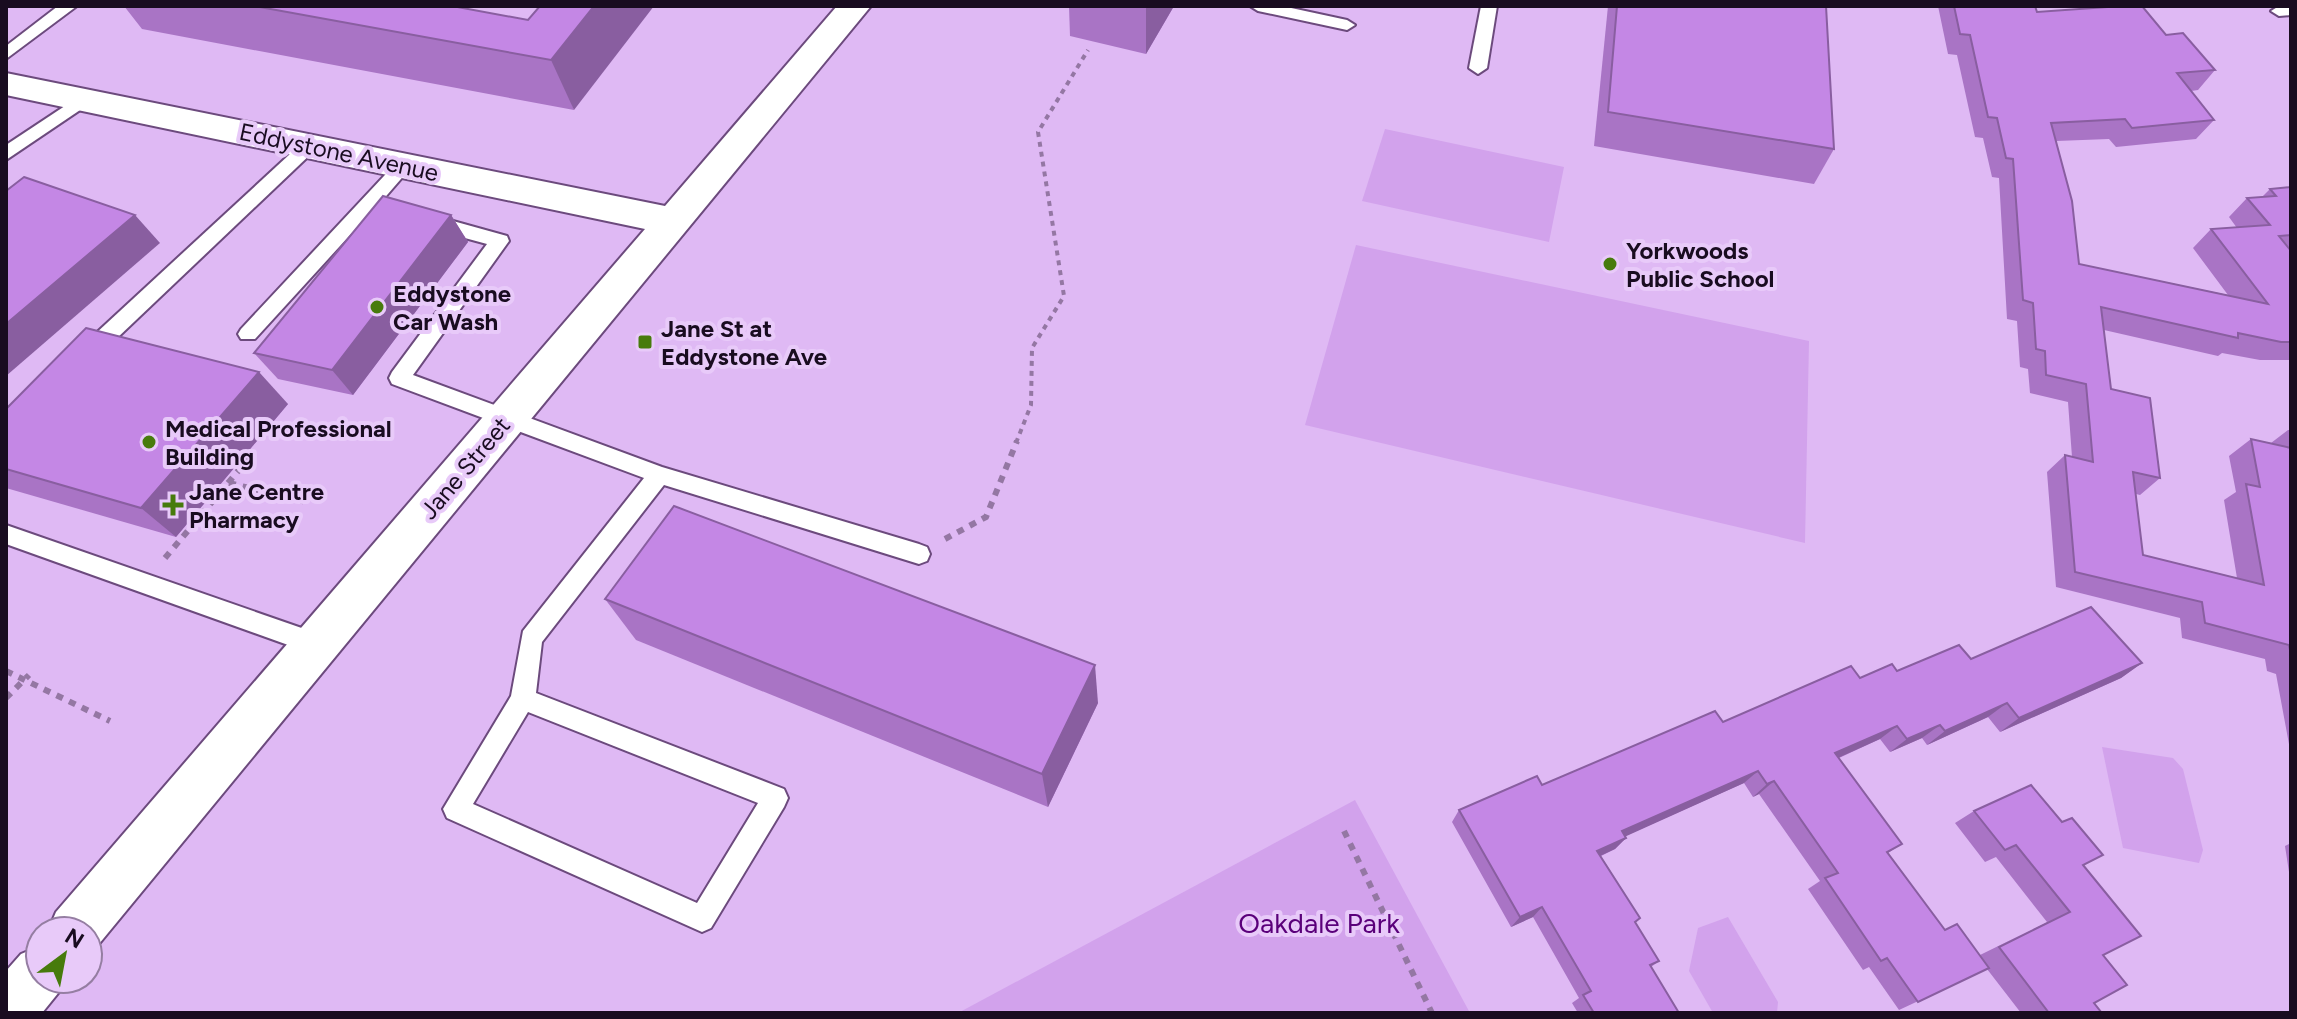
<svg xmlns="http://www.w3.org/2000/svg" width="2297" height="1019" font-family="Figtree,sans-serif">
	<rect width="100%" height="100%" fill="#dfb9f4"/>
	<g fill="#d2a2ec">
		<path d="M1385,129L1564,167L1549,242L1362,201Z"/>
		<path d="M1356,245L1809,341L1805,543L1305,425Z"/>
		<path d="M2102,747L2173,758L2183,769L2203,850L2199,863L2123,848Z"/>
		<path d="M1355,800L1470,1013H958Z"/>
		<path d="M1728,917L1778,1002L1777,1013H1713L1689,971L1698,928Z"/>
	</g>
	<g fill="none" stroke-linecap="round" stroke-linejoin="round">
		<defs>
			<g id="lane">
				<path d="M58,6H77L6,59V46Z"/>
				<path d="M1250,6H1282L1347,20L1355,25L1347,30L1258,11Z"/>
				<path d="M1481,6H1497L1487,68L1478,74L1469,68Z"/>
				<path d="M2291,6V15L2279,16L2271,11L2279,6Z"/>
				<path d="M83,94L92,100L89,104L6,160V145Z"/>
				<path d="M309,140L318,146L315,150L95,359H81L78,353L81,347L303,142Z"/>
				<path d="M404,159L413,165L381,202L409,209L411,214L409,219L402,221L371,212L255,339H241L238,334L241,329L398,161Z"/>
				<path d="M435,216L507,236L509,241L413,375L662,467L919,544L927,547L930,554L927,561L919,564L664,485L542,642L536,693L784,789L788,798L784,807L711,928L702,932L447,818L443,809L511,696L523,631L644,478L392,384L389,378L392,372L487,244L428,228L426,223ZM528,712L758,803L697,903L473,804Z"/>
				<path d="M6,525L316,633L324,637L328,644L324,651L316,655L6,544Z"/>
			</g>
			<g id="secondary">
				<path d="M837,6H871L94,950L88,952V931H48L56,912L645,229L6,95V73L665,206Z"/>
				<path d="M40,946V979H65L59,992L42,1013H6V971L21,954Z"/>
			</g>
		</defs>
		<use href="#lane" stroke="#6c4a7d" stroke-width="4"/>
		<use href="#secondary" stroke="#6c4a7d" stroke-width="4"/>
		<path stroke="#9477a3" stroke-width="4" stroke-dasharray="5 5" stroke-linecap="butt" d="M1016,443L1031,405L1032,348L1064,296L1038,132L1088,50"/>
		<g stroke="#9477a3" stroke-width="6" stroke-dasharray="7 7" stroke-linecap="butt">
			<path d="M229,483L310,503"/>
			<path d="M945,539L986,517L1017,441"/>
			<path d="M165,558L249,458"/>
			<path d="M6,671L110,721"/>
			<path d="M6,698L29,675"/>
			<path d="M1344,831L1432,1013"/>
		</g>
		<use href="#lane" fill="#fff" fill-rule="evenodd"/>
		<use href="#secondary" fill="#fff" fill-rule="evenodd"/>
	</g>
	<g fill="#a974c5">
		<path d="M124,6H452L528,20L540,6L574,110L142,29Z"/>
		<path d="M1069,6H1174L1146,54L1070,36Z"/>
		<path d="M1608,6H1826L1834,149L1814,184L1594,146Z"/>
		<path d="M1938,6H2035L2037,12L2166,35L2215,70L2198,90L2191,91L2214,120L2196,139L2116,147L2109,139L2056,141L2079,264L2228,295L2193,248L2211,229L2237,228L2229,217L2247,198L2262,197L2270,189L2291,187V360H2260L2222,353L2218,356L2104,330L2111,389L2160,478L2140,495L2136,494L2143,555L2237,578L2224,500L2236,492L2229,456L2251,439L2271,443L2288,430H2291V755L2276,674L2267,671L2265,659L2182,638L2180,618L2056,587L2047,472L2065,455L2072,457L2068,402L2030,393L2028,369L2020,367L2017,321L2007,319L1999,178L1992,177L1983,138L1975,137L1957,55L1948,54Z"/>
		<path d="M451,215L468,242L353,395L278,379L254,353Z"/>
		<path d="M288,404L176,537L6,488V409Z"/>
		<path d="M605,599L1098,703L1048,807L636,640Z"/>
		<path d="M1971,659L2142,663L2121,678L2000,732L1988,717L1927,745L1922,738L1890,752L1880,739L1839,758L1902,844L1888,853L1945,930L1980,955L2047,922L1996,857L1985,862L1955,823L1974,811L2083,865L2103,955L2094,1003L2099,1013H2021L1987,969L1899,1010L1869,967L1863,970L1808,889L1820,881L1759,794L1753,797L1744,783L1625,836L1626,838L1615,849L1601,856L1640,918L1635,923L1659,961L1651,967L1679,1013H1578L1572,1003L1579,998L1533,917L1511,927L1452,822L1459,810L1542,785L1723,722L1860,678Z"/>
		<path d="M2291,843V885L2285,846Z"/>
	</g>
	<g fill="#895ea0">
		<path d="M594,6H654L574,110L551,60Z"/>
		<path d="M1146,6H1174L1146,54Z"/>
		<path d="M135,215L160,243L6,376V324Z"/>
		<path d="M451,215L468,242L353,395L332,370Z"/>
		<path d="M259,372L288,404L176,537L141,508Z"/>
		<path d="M2142,663L2121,678L2000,732L2019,718Z"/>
		<path d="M1095,665L1098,703L1048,807L1042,774Z"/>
		<path d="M2007,703L1988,717L1927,745L1945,731Z"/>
		<path d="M1940,725L1922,738L1890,752L1907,739Z"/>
		<path d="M1897,726L1880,739L1820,766L1835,753Z"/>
		<path d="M1758,771L1744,783L1611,843L1622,831Z"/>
		<path d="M1774,781L1759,794L1753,797L1767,784Z"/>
		<path d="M1626,838L1615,849L1587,862L1597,851Z"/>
		<path d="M1542,907L1533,917L1511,927L1520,917Z"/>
	</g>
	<g fill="#c487e5" stroke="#895ea0" stroke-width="2">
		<path d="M254,6H452L528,20L540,6H594L551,60Z"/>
		<path d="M1617,6H1826L1834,149L1608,112Z"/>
		<path d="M1954,6H2035L2037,12L2122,6H2142L2166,35L2183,33L2215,70L2177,73L2214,120L2132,128L2125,119L2051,123L2072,201L2079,264L2268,304L2211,229L2270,225L2247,198L2276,196L2270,189L2291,187V235L2279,236L2291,251V342H2281L2238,333V338L2101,307L2111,389L2150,398L2160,478L2133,472L2143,555L2264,585L2246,484L2260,487L2251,439L2291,448V655L2289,645L2205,623L2202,602L2075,572L2065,455L2093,462L2086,384L2046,375L2045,351L2036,349L2033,303L2023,300L2013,159L2006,158L1997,118L1988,117L1970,35L1960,34Z"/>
		<path d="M24,177L135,215L6,324V191Z"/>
		<path d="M383,196L451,215L332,370L254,353Z"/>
		<path d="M86,328L259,372L141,508L6,469V409Z"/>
		<path d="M674,506L1095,665L1042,774L605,599Z"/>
		<path d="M2091,607L2142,663L2019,718L2007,703L1945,731L1940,725L1907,739L1897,726L1835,753L1902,844L1887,852L1945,930L1957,924L1989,968L1918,1002L1887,958L1881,961L1825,878L1838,873L1774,781L1767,784L1758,771L1622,831L1626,838L1597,851L1640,918L1635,922L1659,961L1650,965L1679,1013H1594L1583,995L1591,991L1542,907L1520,917L1459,810L1537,776L1542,785L1715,711L1723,722L1851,666L1860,678L1892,664L1897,671L1959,645L1971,659Z"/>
		<path d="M2031,785L2062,822L2072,818L2103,855L2083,865L2141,936L2103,955L2127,985L2094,1003L2101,1012L2099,1013H2049L1999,947L2070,912L2016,845L2005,850L1974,811Z"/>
	</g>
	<g fill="#477b0c" stroke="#e8caf9" stroke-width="3">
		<circle cx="1610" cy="264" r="8"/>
		<circle cx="377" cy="307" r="8"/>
		<rect x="637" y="334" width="16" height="16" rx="4"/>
		<circle cx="149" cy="442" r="8"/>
		<path d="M169 493h8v8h8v8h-8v8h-8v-8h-8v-8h8z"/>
	</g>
	<g text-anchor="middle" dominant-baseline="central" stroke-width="8" stroke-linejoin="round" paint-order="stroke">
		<g font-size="24" fill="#190c20" stroke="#e8caf9">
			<text transform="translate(339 152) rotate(12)">Eddystone Avenue</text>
			<text transform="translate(465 468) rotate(-50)">Jane Street</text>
		</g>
		<g font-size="24" font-weight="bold" fill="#190c20" stroke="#e8caf9" text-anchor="start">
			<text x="1626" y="250">Yorkwoods<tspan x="1626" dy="28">Public School</tspan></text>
			<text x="393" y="293">Eddystone<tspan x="393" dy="28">Car Wash</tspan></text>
			<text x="661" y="328">Jane St at<tspan x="661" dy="28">Eddystone Ave</tspan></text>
			<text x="165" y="428">Medical Professional<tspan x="165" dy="28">Building</tspan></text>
			<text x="189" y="491">Jane Centre<tspan x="189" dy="28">Pharmacy</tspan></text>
		</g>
		<g font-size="28" fill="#5a007a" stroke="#e8caf9">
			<text x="1319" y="923">Oakdale Park</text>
		</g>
	</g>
	<rect width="2297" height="1019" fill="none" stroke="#190c20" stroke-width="16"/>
	<g transform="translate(64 955) rotate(32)"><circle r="38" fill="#e8caf9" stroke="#957ea2" stroke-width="2"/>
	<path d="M0-6L14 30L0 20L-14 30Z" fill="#477b0c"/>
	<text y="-12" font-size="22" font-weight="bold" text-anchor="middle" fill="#190c20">N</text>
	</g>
</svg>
